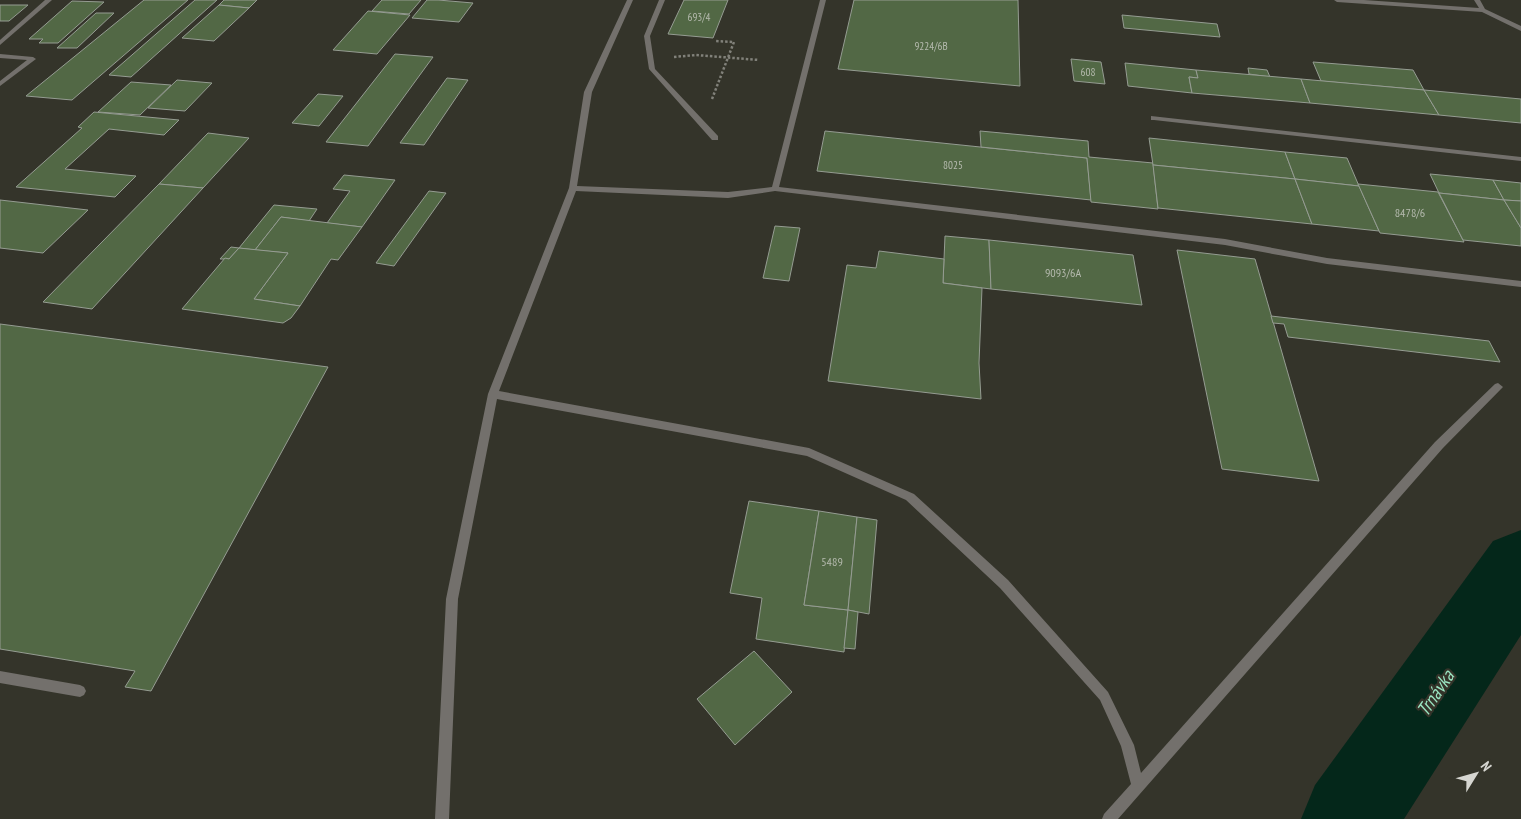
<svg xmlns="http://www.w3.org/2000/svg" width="1521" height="819" font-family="'PT Sans Narrow',sans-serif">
	<rect width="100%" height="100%" fill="#34342a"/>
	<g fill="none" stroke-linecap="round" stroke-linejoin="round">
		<path fill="#04271a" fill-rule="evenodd" d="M1521,530V635L1404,819H1301L1315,785L1493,541Z"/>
	</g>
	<g fill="#526845" stroke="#959c92">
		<path d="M144,0H188L72,100L26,96Z"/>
		<path d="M195,0H217L131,77L109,75Z"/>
		<path d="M224,0H257L249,8L219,5Z"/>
		<path d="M382,0H421L409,14L372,11Z"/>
		<path d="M427,0H438L473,3L459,22L412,18Z"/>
		<path d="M684,0H728L713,38L668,34Z"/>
		<path d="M854,0H1018L1020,86L838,69Z"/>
		<path d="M72,1L104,2L58,43H39L43,39H29Z"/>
		<path d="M0,5H28L9,21H0Z"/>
		<path d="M219,5L249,8L214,41L182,38Z"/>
		<path d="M368,11L410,15L377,54L333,50Z"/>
		<path d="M96,13H114L77,48H57Z"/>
		<path d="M1122,15L1217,24L1220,37L1124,28Z"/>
		<path d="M395,54L433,57L368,146L326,142Z"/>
		<path d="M1071,59L1101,62L1105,84L1074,81Z"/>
		<path d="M1313,62L1413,70L1424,90L1321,81Z"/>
		<path d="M1125,63L1196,70L1198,78L1189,77L1192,93L1128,86Z"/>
		<path d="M1248,68L1267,70L1270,77L1249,74Z"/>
		<path d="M1196,70L1301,79L1310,103L1192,93L1189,77L1198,78Z"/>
		<path d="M447,78L468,80L424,145L400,143Z"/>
		<path d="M1301,79L1424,90L1439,115L1310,103Z"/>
		<path d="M177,80L212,83L185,111L148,108Z"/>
		<path d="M131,82L171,85L140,115L98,112Z"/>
		<path d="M1424,90L1521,99V123L1439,115Z"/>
		<path d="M318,94L343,96L319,126L292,123Z"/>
		<path d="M94,112L179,120L164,135L109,129L65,169L136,176L115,197L16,187L82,128L78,127Z"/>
		<path d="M825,131L1087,158L1091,200L817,171Z"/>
		<path d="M980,131L1088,141L1089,157L1153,163L1158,209L1091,202L1087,158L981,147Z"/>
		<path d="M208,133L249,138L203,188L159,184Z"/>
		<path d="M1149,138L1285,152L1295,179L1153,165Z"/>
		<path d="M1285,152L1347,158L1359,186L1295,179Z"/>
		<path d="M1153,165L1295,179L1312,224L1158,208Z"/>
		<path d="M1430,174L1493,180L1504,200L1439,193Z"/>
		<path d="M344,175L395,180L362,227L327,223L350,191L333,189Z"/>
		<path d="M1295,179L1359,186L1379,231L1312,224Z"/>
		<path d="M1493,180L1521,183V201L1504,200Z"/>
		<path d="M159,184L203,188L92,309L43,302Z"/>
		<path d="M1358,184L1438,192L1464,242L1380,233Z"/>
		<path d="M429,191L446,193L394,266L376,263Z"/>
		<path d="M1439,193L1504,200L1521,228V246L1463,240Z"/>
		<path d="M0,200L88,210L43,253L0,248Z"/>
		<path d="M1504,200L1521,201V228Z"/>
		<path d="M274,205L317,209L309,221L281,217L255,250L239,248Z"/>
		<path d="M281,217L362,227L338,260L331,259L300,306L254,299L288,253L255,250Z"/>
		<path d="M775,226L800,228L789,281L763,278Z"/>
		<path d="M945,236L989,240L991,289L943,283Z"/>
		<path d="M989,240L1133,255L1142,305L991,289Z"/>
		<path d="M231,247L239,248L229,259H220Z"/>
		<path d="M239,248L288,253L254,299L300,306L291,318L283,323L182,309L225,258L229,259Z"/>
		<path d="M1177,250L1255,259L1319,481L1222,469Z"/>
		<path d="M879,251L944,259L943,283L982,288L979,363L981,399L828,381L847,265L876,268Z"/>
		<path d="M1271,316L1489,341L1500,362L1288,337L1284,324L1273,323Z"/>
		<path d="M0,324L328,367L151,691L125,687L135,671L0,649Z"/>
		<path d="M749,501L819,511L804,605L848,610L844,652L756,639L762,598L730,593Z"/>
		<path d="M819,511L857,517L848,610L804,605Z"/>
		<path d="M857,517L877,520L869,614L848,610Z"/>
		<path d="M848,610L858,612L855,649L844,648Z"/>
		<path d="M754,651L792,692L735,745L697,699Z"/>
	</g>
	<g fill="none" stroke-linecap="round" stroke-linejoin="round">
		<g stroke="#81817a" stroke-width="2.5" stroke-dasharray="2.5 2" stroke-linecap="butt">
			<path d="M674,57L696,55L759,60"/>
			<path d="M712,99L734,42L716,41"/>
		</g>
		<g fill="#73706c" fill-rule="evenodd">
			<path d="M45,0H52L0,45V40Z"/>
			<path d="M627,0H633L592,92L577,186L728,192L772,187L820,0H826L779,187L1225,239L1327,258L1521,281V287L1327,264L1225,245L775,191L728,198L576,191L499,391L809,448L914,494L1008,580L1108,692L1134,745L1141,773L1435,442L1495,384L1498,383L1503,387L1443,448L1118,819H1102L1104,814L1131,784L1121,746L1100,700L1000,588L906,500L807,456L497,399L458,599L449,819H435L446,599L488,394L569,188L584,92Z"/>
			<path d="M659,0H665L650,36L655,69L718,136V140H712L649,69L644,36Z"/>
			<path d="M1334,0H1364L1479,8L1474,0H1480L1485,9L1521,26V31L1482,12L1337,2Z"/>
			<path d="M0,54L33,57L36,59L0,86V81L27,60L0,58Z"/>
			<path d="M1151,116L1521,157V161L1154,120H1151Z"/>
			<path d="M0,671L80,685L84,687L86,691L84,695L80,697L0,683Z"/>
		</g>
	</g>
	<g text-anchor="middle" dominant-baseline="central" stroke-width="4.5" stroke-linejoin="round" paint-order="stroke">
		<g font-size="11" fill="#b5baae">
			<text x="699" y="17">693/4</text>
			<text x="931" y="46">9224/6B</text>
			<text x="1088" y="72">608</text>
			<text x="953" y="165">8025</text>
		</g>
		<g font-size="12" fill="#b5baae">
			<text x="1410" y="212">8478/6</text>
			<text x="1063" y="272">9093/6A</text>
			<text x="832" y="561">5489</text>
		</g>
		<g font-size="19" font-style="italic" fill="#9be6c3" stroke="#34342a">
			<text transform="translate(1435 693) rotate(-56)">Trnávka</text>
		</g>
	</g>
	<g transform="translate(1476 774) rotate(53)" stroke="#34342a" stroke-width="4" paint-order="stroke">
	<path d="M0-4L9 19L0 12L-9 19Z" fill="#d6d6d1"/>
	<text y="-8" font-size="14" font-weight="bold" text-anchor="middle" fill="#d6d6d1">N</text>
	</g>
</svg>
